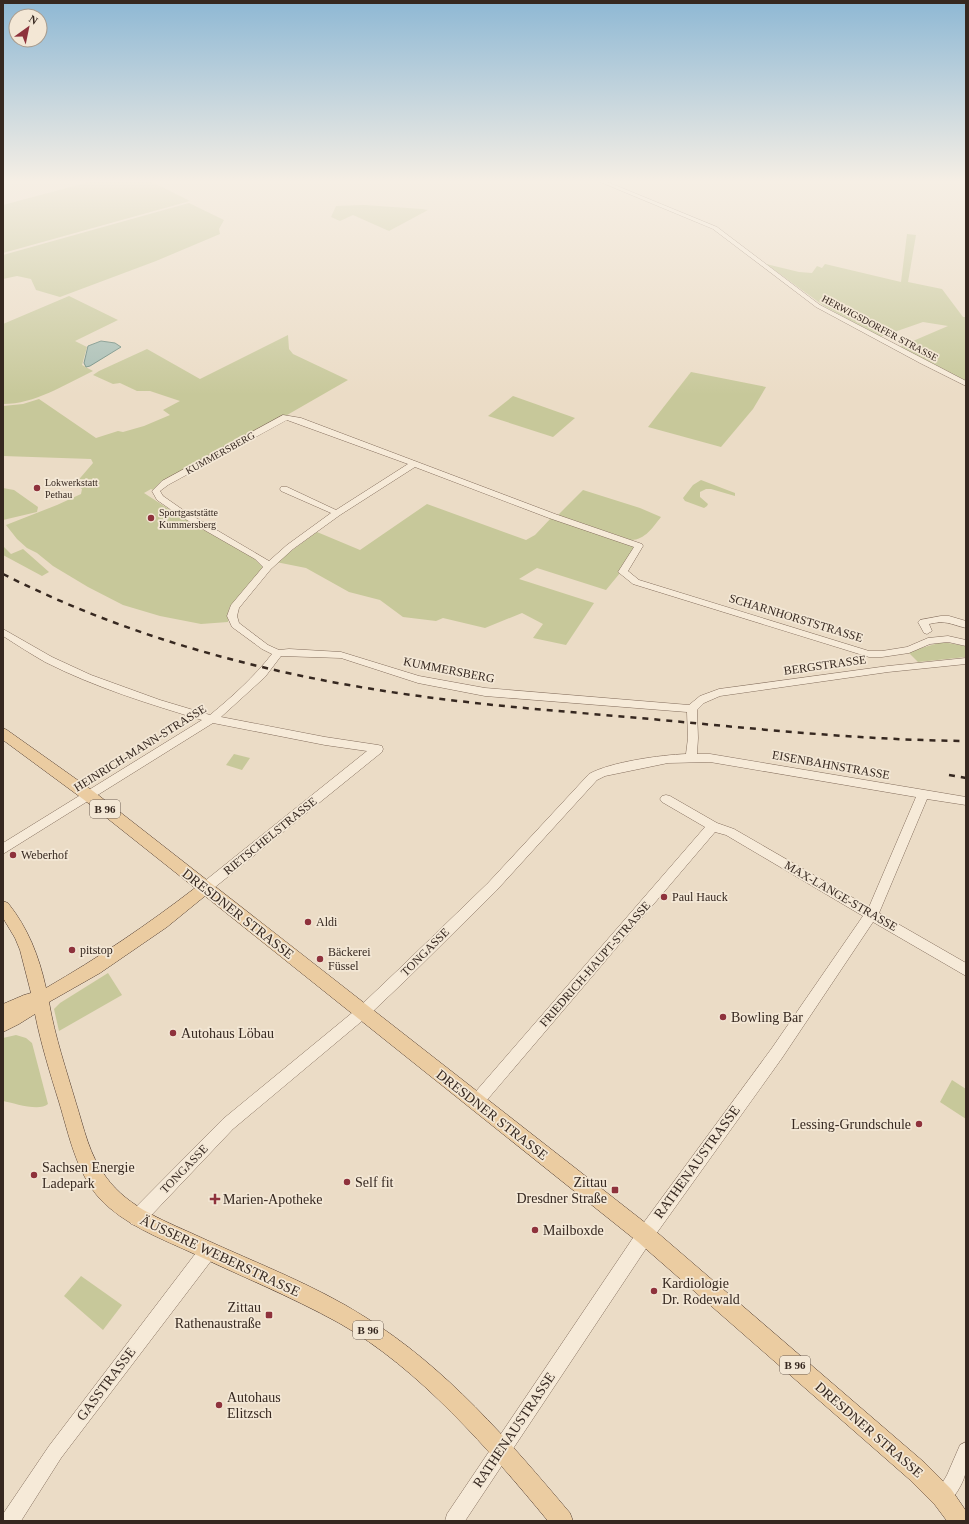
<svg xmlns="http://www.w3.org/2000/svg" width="969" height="1524" font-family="Georgia,serif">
	<rect width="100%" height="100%" fill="#ebdcc6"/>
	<g fill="#c7c89a">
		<path d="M93,181H150L190,201L3,253V205Z"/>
		<path d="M189,203L224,220L219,229L220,234L156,261L60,297L36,290L31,279L17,276L3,279V255Z"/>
		<path d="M364,205L422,209L428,210L389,231L353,215L340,221L331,217L336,206Z"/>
		<path d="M907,234L916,235L908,282L942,289L963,317H966V382L899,347L948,326L923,322L880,337L824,306L766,264L799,272L812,273L817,266L822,268L825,264L901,282Z"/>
		<path d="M69,296L118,320L75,341L87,347L82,365L93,371C64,385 35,404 3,404V324Z"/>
		<path d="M288,335L289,349L293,354L348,380L155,491L151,489L144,493L178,515L262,563L264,567L229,608L228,622L201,624L160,616L123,605L88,587L53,566L37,553L27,548L17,539L6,525L57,505L81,494L82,489L75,484L93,463L91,459L3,456V406L23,404L39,399L96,438L118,431L123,432L144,426L170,415L163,410L180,401L150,391H137L120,383L113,384L93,375L99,371L147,349L200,379Z"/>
		<path d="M691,372L766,387L753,409L721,447L648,427Z"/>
		<path d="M513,396L575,418L553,437L488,416Z"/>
		<path d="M701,480L735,493V496L711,489H706L700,492V497L708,504L707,506L704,508L685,501L683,498L693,485Z"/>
		<path d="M3,488L14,490L38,507L37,512L3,520Z"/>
		<path d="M583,490L640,508L661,517C653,527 645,540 631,540L558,515Z"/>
		<path d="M427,504L526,540L535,535L552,517L638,546L620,573L606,590L537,568L519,579L594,603L566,645L533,638L543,624L522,613L485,628L443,618L436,621L403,617L380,600L349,592L306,568L276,562L317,532L360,550Z"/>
		<path d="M3,546L11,554L23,549L49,572L42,576L3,555Z"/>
		<path d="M942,642L966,646V657L918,662L908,652Z"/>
		<path d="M234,754L250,758L242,770L226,765Z"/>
		<path d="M108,973L122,995L59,1031L54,1009L60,1003Z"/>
		<path d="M16,1035L26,1038L32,1043L48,1104C39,1112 14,1103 3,1101V1038Z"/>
		<path d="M952,1080L966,1089V1119L940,1102Z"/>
		<path d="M81,1276L122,1305L103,1330L64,1296Z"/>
	</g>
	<path fill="#a7beb5" stroke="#6e8c81" d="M101,341L115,343L121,347L90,366L86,367L84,363L88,346Z"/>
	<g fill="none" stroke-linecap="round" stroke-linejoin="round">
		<defs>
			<g id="minor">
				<path d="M598,181H605L717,227L820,305L966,381V386L920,363L816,307L713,229Z"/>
				<path d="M283,415L301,418L555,514L642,544L643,546L628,571L639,580L869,651H882L907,647L928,638L948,636L966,640V646L948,642L930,644L909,653L882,657H869L633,584L618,572L634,547L549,518L415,467L340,515L293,549L271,569L239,608L237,616L239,623L268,645L279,650L289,649L341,652L419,676L485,688L689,705L700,696L719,689L888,666L966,658V664L888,672L720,696L704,703L697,710L698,738L697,754H710L966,797V805L927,799L879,913L966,963V976L873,922L782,1058L651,1241L465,1521H445L447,1514L639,1229L772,1048L863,916L726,835L715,832L481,1107L476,1109L471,1107L469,1102L471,1097L705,827L662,802L660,799L662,796L666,795L670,796L717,823L734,829L869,907L916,797L710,762L668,763L605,776L597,780L496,891L408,978L368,1016L233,1129L143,1224L137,1226L131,1224L129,1218L131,1212L223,1119L358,1008L398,970L488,883L589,774C610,762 661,755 686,754L688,738L687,712L485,696L418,683L341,658L281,656L265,677L221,717L325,737L378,745L382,746L383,749L382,752L209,892L205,893L201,892L199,888L201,884L367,751L325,745L213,723L3,854V843L202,720C149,704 94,687 45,662C31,654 17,645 3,636V629L52,657L91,675L160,700L210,715C233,696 254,677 272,654L262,649L232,627L227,616L231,605L263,567L255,559L180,516L157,500L152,491L162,481ZM287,420L408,464L336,510L287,487H281L280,489L281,491L331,513L287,545L269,561L186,512L163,496L160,491L168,485Z"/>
				<path d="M941,616H949L966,621V628C949,624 947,620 929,624L932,631L927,634L924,633L918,622L920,620Z"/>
				<path d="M208,1243L214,1245L216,1251L214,1257L61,1458L21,1521H3V1514L49,1446L202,1245Z"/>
				<path d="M966,1442C966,1451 967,1461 966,1470C965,1481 953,1502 943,1506L937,1503L934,1497L947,1475L960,1445Z"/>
			</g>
			<path id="major" d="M3,728L7,730L93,791L652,1228L925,1463L951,1489L966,1511V1521H947L935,1505L909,1479L638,1242L205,896L167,927L100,973L49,1002C55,1037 66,1069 76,1103C84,1128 89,1155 106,1177C129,1209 168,1222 202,1238C256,1263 315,1285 365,1317C446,1367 509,1441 570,1513L573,1521H548C490,1451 419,1368 339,1323C290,1296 238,1275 188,1251C157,1237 124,1224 100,1199C76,1172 69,1135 59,1102C50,1073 41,1044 35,1014L19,1024L3,1032V1004L24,995L31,993L20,950L15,938L3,918V901L8,903C28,928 39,956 46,988C98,958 147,925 195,888L83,799L3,740Z"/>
		</defs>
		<use href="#minor" stroke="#846e5d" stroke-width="1"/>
		<use href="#major" stroke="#523d31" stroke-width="1"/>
		<use href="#minor" fill="#f6ead8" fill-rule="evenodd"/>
		<use href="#major" fill="#ebcca1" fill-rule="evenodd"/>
		<g stroke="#362820" stroke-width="2.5" stroke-dasharray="6 6" stroke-linecap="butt">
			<path d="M3,574C137,642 285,679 434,698C502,707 571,712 640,718C749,728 857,740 966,741"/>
			<path d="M949,775L966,778"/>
		</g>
	</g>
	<linearGradient id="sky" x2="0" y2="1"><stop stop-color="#8eb8d4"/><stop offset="0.46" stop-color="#f6efe5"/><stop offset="1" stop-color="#f6efe5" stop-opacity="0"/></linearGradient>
	<rect width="969" height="395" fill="url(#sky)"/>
	<g fill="#8e323c" stroke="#f3e7d5" stroke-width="1.5">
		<circle cx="37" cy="488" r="4"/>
		<circle cx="151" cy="518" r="4"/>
		<circle cx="13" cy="855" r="4"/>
		<circle cx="664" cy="897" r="4"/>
		<circle cx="308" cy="922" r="4"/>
		<circle cx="72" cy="950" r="4"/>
		<circle cx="320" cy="959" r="4"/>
		<circle cx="723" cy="1017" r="4"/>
		<circle cx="173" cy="1033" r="4"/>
		<circle cx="919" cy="1124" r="4"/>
		<circle cx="34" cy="1175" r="4"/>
		<circle cx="347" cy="1182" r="4"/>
		<rect x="611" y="1186" width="8" height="8" rx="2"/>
		<path d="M213 1193h4v4h4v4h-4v4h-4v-4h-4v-4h4z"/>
		<circle cx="535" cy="1230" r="4"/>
		<circle cx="654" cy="1291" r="4"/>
		<rect x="265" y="1311" width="8" height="8" rx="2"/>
		<circle cx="219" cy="1405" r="4"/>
	</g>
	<g text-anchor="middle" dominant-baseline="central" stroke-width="3.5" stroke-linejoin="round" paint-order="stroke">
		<g font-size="10" fill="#362820" stroke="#f3e7d5">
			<text transform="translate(880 328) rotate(28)">HERWIGSDORFER STRASSE</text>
			<text transform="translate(220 453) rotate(-29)">KUMMERSBERG</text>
		</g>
		<g font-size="10" fill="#362820" stroke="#f3e7d5" text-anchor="start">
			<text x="45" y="482">Lokwerkstatt<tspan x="45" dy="12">Pethau</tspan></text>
			<text x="159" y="512">Sportgaststätte<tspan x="159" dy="12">Kummersberg</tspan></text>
		</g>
		<g fill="#f3e7d5" stroke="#6f6156" stroke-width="1">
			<rect x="90" y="800" width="30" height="18" rx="3"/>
			<rect x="353" y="1321" width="30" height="18" rx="3"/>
			<rect x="780" y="1356" width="30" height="18" rx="3"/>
		</g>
		<g font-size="11" font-weight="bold" fill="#362820">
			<text x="105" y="809">B 96</text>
			<text x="368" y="1330">B 96</text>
			<text x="795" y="1365">B 96</text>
		</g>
		<g font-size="12" fill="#362820" stroke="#f3e7d5">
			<text transform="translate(796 618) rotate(17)">SCHARNHORSTSTRASSE</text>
			<text transform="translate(825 665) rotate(-8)">BERGSTRASSE</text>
			<text transform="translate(449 670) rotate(11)">KUMMERSBERG</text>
			<text transform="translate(140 748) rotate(-32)">HEINRICH-MANN-STRASSE</text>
			<text transform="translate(831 765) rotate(10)">EISENBAHNSTRASSE</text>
			<text transform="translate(270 836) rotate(-39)">RIETSCHELSTRASSE</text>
			<text transform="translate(841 896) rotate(30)">MAX-LANGE-STRASSE</text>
			<text transform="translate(425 952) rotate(-45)">TONGASSE</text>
			<text transform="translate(595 964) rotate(-49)">FRIEDRICH-HAUPT-STRASSE</text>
			<text transform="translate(184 1169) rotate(-46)">TONGASSE</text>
		</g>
		<g font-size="12" fill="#362820" stroke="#f3e7d5" text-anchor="start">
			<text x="21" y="855">Weberhof</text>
			<text x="672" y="897">Paul Hauck</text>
			<text x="316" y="922">Aldi</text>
			<text x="80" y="950">pitstop</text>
			<text x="328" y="952">Bäckerei<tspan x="328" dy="14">Füssel</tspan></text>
		</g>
		<g font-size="14" fill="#362820" stroke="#f3e7d5">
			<text transform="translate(238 914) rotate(38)">DRESDNER STRASSE</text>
			<text transform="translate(492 1115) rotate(38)">DRESDNER STRASSE</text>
			<text transform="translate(697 1162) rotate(-54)">RATHENAUSTRASSE</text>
			<text transform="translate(220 1256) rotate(25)">ÄUSSERE WEBERSTRASSE</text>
			<text transform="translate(106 1384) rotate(-53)">GASSTRASSE</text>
			<text transform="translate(514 1430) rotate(-56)">RATHENAUSTRASSE</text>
			<text transform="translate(869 1430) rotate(41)">DRESDNER STRASSE</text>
		</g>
		<g font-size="14" fill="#362820" stroke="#f3e7d5" text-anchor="start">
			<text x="731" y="1017">Bowling Bar</text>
			<text x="181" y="1033">Autohaus Löbau</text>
			<text x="911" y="1124" text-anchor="end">Lessing-Grundschule</text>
			<text x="42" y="1167">Sachsen Energie<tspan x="42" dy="16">Ladepark</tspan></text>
			<text x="355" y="1182">Self fit</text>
			<text x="607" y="1182" text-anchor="end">Zittau<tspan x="607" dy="16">Dresdner Straße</tspan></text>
			<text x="223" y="1199">Marien-Apotheke</text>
			<text x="543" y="1230">Mailboxde</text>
			<text x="662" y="1283">Kardiologie<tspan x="662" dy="16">Dr. Rodewald</tspan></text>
			<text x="261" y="1307" text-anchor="end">Zittau<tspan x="261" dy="16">Rathenaustraße</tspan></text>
			<text x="227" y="1397">Autohaus<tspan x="227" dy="16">Elitzsch</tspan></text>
		</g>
	</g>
	<rect width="969" height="1524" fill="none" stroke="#362820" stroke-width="8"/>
	<g transform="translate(28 28) rotate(33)"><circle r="19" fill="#f3e7d5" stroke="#a79b8d"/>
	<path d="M0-3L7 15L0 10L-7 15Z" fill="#8e323c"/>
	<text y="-6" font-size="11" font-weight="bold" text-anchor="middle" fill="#362820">N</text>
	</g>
</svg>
